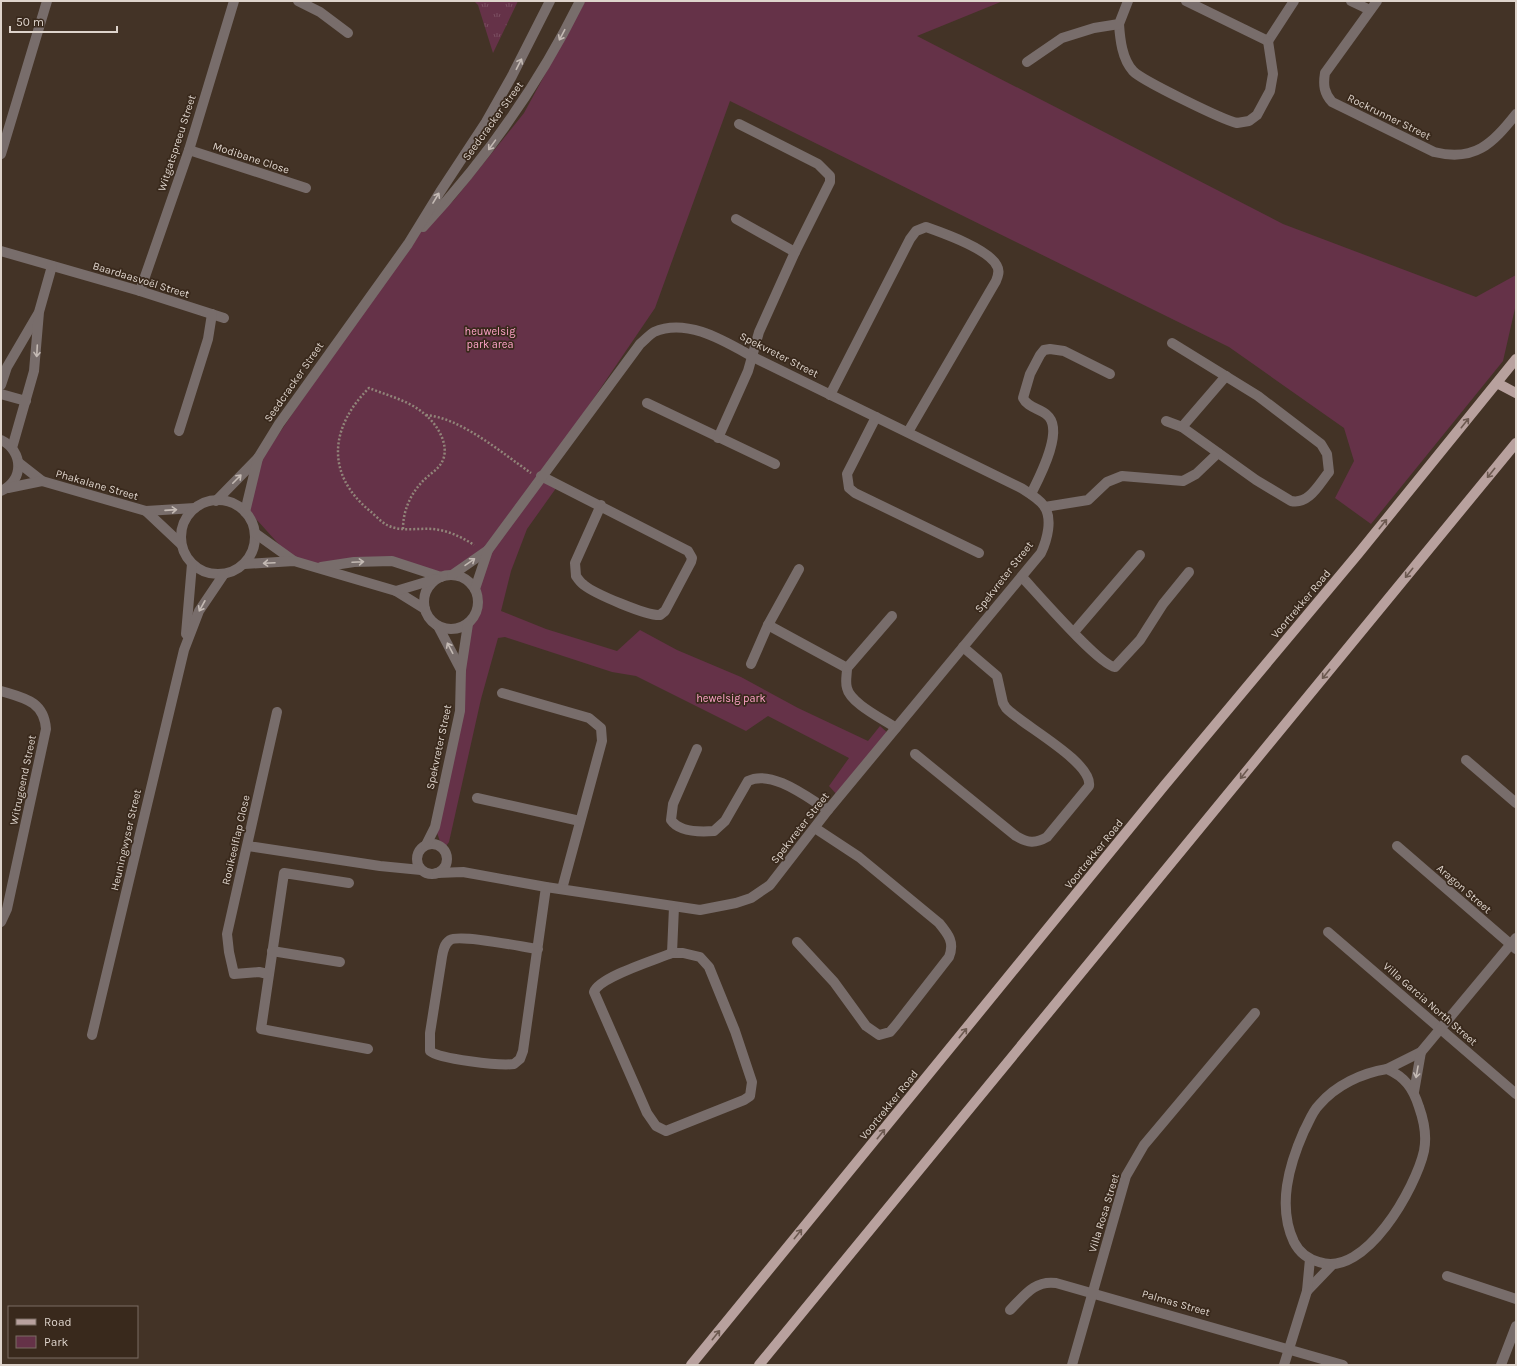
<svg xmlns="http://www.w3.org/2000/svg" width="1517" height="1366" font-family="Karla,sans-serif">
	<defs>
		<pattern id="grass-tufts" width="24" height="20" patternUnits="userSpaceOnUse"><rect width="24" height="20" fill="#653248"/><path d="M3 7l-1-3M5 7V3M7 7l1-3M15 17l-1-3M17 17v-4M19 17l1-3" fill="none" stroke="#7b4f61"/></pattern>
	</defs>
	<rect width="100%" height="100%" fill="#433326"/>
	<path fill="url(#grass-tufts)" d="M474,1H518L493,53L478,5Z"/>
	<path fill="#653248" d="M585,1H1003L917,36L1283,224L1476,297L1516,275V304L1503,361L1371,524L1335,498L1354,461L1344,428L1229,347L730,101L655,308L541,476L559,484L527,529L511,571L501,611L546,629L617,651L640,630L677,650L741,677L798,708L868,741L880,726L890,735L839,797L829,786L849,758L768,716L746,731L636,676L612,672L505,637L498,638L481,699L449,842L443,850L435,827L460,711L468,624C483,608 474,606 475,589C477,577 484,562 488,550L452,575L429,573L397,562L337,565L294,561L246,508L255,469L411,239L454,200L524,113Z"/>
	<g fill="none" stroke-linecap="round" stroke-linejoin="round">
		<g stroke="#918479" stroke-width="2.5" stroke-dasharray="2 2" stroke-linecap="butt">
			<path d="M426,415C461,418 502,453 531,473"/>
			<path d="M403,529C403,511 410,495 422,482C428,475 438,470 442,462C451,445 436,422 422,412C407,400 386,395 369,388C330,427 325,474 370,511C375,515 381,522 387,525C400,532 417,528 432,529C447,530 462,537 474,545"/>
		</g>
		<g stroke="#786d6b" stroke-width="10">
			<path d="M298,1L320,12L348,33"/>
			<path d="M1186,1L1268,41L1294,1"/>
			<path d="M1351,1L1370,10"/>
			<path d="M1377,1L1325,73C1323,85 1324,93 1332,102L1434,152C1475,162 1492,144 1516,114"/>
			<path d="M1119,24C1120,39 1122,59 1133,71C1141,80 1223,120 1237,123L1249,121L1257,115L1270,91L1273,74L1268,41"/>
			<path d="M1027,62L1062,38L1094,28L1119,24L1128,1"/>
			<path d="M189,150L306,188"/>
			<path d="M1,154L47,1"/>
			<path d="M736,219L795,252"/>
			<path d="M423,227C486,159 539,84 580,1"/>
			<path d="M1,251L140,291L224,318"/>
			<path d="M140,291L189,150L234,1"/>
			<path d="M1,385L7,367L38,314"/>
			<path d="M1,394L26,401"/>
			<path d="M830,395L910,239L916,231L926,227C943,233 989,249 997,266C1000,271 998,276 996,281L908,432"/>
			<path d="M647,403L775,464"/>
			<path d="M876,417L847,474L849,488L855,493L979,553"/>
			<path d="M1166,421L1182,427L1256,480L1291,501C1309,505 1319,484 1329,472L1327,454L1321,444L1258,396L1172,343"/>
			<path d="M1182,427L1226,376"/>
			<path d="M179,431L208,339L212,314"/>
			<path d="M718,438L748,371L759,332L795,252L830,182V176L818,164L739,124"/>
			<path d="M1,440C24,451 24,481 1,491"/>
			<path d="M12,448L34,371L39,312L52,266"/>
			<path d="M19,463L42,481L146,511L195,508"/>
			<path d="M541,476L688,551L692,558L691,562L665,611L660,615C647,616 595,594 584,585C581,583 578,579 576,576L575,563L601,505"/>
			<path d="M8,488L42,481"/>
			<path d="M1031,494C1039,478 1065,430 1047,415C1039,408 1028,408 1023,398L1030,374L1040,355L1044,350L1050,349L1064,351L1110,374"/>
			<circle cx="218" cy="537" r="37"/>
			<path d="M216,501L258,458L279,424L408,244L440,192L486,122L512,76L550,1"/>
			<path d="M1045,507L1088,500L1107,482L1122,476L1183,481L1196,474L1218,453"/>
			<path d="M146,511L181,544"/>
			<path d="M245,512L258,458"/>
			<path d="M255,533L294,561"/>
			<path d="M244,564L294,561L396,591L425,609"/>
			<path d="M321,567L354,562L392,561L441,577"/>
			<circle cx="451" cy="602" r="27"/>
			<path d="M452,575L488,550"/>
			<path d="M1022,577C1037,593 1099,665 1115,667L1140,640L1163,604L1189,572"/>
			<path d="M396,591L436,579"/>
			<path d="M768,625L847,668C847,675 845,682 847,688C850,703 883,719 896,728"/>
			<path d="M438,626L461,670"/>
			<path d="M1074,632L1140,555"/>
			<path d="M186,634L192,564"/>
			<path d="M751,664L768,625L799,569"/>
			<path d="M847,668L892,616"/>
			<path d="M1,691C24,698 44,701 46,729L7,909L1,922"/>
			<path d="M502,693L589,718L601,728L602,741L562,889"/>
			<path d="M697,749L673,804L671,820C679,832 701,832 714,831L725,821L748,781C772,769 808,798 828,810"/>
			<path d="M915,754L1016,836C1028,843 1035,844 1047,837L1089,786C1093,762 1022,725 1006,708L1003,703L997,676L963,647"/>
			<path d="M1466,760L1516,803"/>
			<path d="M477,798L580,821"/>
			<circle cx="432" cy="859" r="15"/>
			<path d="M426,845L435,827L460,711L461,670L468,624"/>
			<path d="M248,846L380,866L421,870"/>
			<path d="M1397,846L1516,949"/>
			<path d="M437,873L463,872L546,887L700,910L736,903L751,898L770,885L828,810L1041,553C1047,540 1053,519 1044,506C1039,499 1029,493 1021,488L753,357C726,342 687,317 654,332C649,335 645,340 640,344L488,550L475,589"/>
			<path d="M349,883L284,873L261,1029L368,1049"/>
			<path d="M1328,932L1516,1094"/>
			<path d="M797,942L834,982L866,1026L879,1035L890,1032L896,1025L949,957C955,942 948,934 939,923L859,857L815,828"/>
			<path d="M538,949C523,947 460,934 450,940C444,944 443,951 442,957L430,1033V1051C439,1059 500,1066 514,1064L520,1059L523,1051L546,887"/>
			<path d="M272,951L340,962"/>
			<path d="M672,953H683L700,957L709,967L735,1031L752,1082L750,1096L744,1100L666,1131L656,1126L647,1113L594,992C599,977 655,960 672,953Z"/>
			<path d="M672,953L674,907"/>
			<path d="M268,974L259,972L234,974L229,952L227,934L277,712"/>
			<path d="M92,1035L184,650L199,611L224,574"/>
			<path d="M1387,1069C1405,1077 1413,1088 1419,1107C1424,1121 1427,1136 1424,1151C1416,1187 1365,1279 1319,1262C1308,1259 1299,1252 1294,1242C1277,1206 1289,1165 1304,1131C1309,1122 1312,1112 1319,1105C1336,1085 1362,1073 1387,1069Z"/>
			<path d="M1387,1069L1421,1052L1516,938"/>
			<path d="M1414,1092L1421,1052"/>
			<path d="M1447,1276L1516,1299"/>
			<path d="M1307,1291L1332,1265"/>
			<path d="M1010,1310C1024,1296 1034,1280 1056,1283L1343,1365"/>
			<path d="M1072,1365L1126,1176L1144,1145L1255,1013"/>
			<path d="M1284,1365L1307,1291L1310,1259"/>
			<path d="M1501,1365L1516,1326"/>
		</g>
		<g stroke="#b8a19e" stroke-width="10">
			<path d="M1497,383L1516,393"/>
			<path d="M691,1365L1164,786L1358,554L1516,359"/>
			<path d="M759,1365L1516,443"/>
		</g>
	</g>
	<defs><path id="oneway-shaft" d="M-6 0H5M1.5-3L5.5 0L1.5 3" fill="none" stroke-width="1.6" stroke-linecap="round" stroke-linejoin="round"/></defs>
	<g stroke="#c4bab4">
		<use href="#oneway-shaft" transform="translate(562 35) rotate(118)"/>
		<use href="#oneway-shaft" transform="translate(519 64) rotate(-63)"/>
		<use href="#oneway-shaft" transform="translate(492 145) rotate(126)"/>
		<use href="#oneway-shaft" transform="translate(436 198) rotate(-59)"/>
		<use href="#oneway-shaft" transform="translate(37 351) rotate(93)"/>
		<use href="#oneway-shaft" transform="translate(237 479) rotate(-45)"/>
		<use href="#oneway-shaft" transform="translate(171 510) rotate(-4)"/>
		<use href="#oneway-shaft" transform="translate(358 562) rotate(-3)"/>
		<use href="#oneway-shaft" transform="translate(470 562) rotate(-35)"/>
		<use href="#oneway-shaft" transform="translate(269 563) rotate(177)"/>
		<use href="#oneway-shaft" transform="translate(202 606) rotate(119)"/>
		<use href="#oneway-shaft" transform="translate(450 648) rotate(-118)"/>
		<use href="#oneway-shaft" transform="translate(1417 1072) rotate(100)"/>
	</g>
	<g stroke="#6c5950">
		<use href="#oneway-shaft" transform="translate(1465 423) rotate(-51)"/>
		<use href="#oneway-shaft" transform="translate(1491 473) rotate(129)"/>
		<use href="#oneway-shaft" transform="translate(1383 524) rotate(-51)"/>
		<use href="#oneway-shaft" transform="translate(1409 573) rotate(129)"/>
		<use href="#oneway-shaft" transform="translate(1326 674) rotate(129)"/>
		<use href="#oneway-shaft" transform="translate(1244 774) rotate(129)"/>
		<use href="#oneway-shaft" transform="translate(963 1033) rotate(-51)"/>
		<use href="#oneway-shaft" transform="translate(881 1134) rotate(-51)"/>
		<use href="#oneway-shaft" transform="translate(798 1234) rotate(-51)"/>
		<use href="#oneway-shaft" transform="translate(716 1335) rotate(-51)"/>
	</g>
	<g text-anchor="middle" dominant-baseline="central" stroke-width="3.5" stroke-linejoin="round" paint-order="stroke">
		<g font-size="11" fill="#ded4cc" stroke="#39291c">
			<text transform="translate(1389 117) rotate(26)">Rockrunner Street</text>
			<text transform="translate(493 121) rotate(-54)">Seedcracker Street</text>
			<text transform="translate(177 143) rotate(-72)">Witgatspreeu Street</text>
			<text transform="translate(251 158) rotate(18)">Modibane Close</text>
			<text transform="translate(141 280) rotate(17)">Baardaasvoël Street</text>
			<text transform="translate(779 355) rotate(27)">Spekvreter Street</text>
			<text transform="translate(294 382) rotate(-55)">Seedcracker Street</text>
			<text transform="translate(97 485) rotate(16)">Phakalane Street</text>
			<text transform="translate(1004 577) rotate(-52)">Spekvreter Street</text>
			<text transform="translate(1301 604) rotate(-50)">Voortrekker Road</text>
			<text transform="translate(439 747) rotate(-78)">Spekvreter Street</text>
			<text transform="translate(23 780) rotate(-78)">Witrugeend Street</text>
			<text transform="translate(800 828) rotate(-52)">Spekvreter Street</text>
			<text transform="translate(126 840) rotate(-77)">Heuningwyser Street</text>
			<text transform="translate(236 840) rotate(-77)">Rooikeelflap Close</text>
			<text transform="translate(1094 854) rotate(-51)">Voortrekker Road</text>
			<text transform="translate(1464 889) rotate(41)">Aragon Street</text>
			<text transform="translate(1430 1004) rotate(41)">Villa Garcia North Street</text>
			<text transform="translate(889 1105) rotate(-51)">Voortrekker Road</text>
			<text transform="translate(1104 1213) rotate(-73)">Villa Rosa Street</text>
			<text transform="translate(1176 1303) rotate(16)">Palmas Street</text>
		</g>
		<g font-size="11" fill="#ffa3c8" stroke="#39291c">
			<text x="490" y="331">heuwelsig<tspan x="490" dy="13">park area</tspan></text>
			<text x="731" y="698">hewelsig park</text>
		</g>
	</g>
	<rect width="1517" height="1366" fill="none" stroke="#ded4cc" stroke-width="4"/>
	<rect x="8" y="1306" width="130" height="52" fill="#39291c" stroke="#7b6d62"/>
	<rect x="16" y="1319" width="20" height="6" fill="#b8a19e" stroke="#7b6d62"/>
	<text x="44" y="1326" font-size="12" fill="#ded4cc">Road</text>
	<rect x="16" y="1336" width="20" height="12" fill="#653248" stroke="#7b6d62"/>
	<text x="44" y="1346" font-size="12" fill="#ded4cc">Park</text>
	<path d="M10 26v6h107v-6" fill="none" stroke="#ded4cc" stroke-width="2"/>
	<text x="16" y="26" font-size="12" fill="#ded4cc" stroke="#39291c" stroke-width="3" paint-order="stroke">50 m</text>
</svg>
